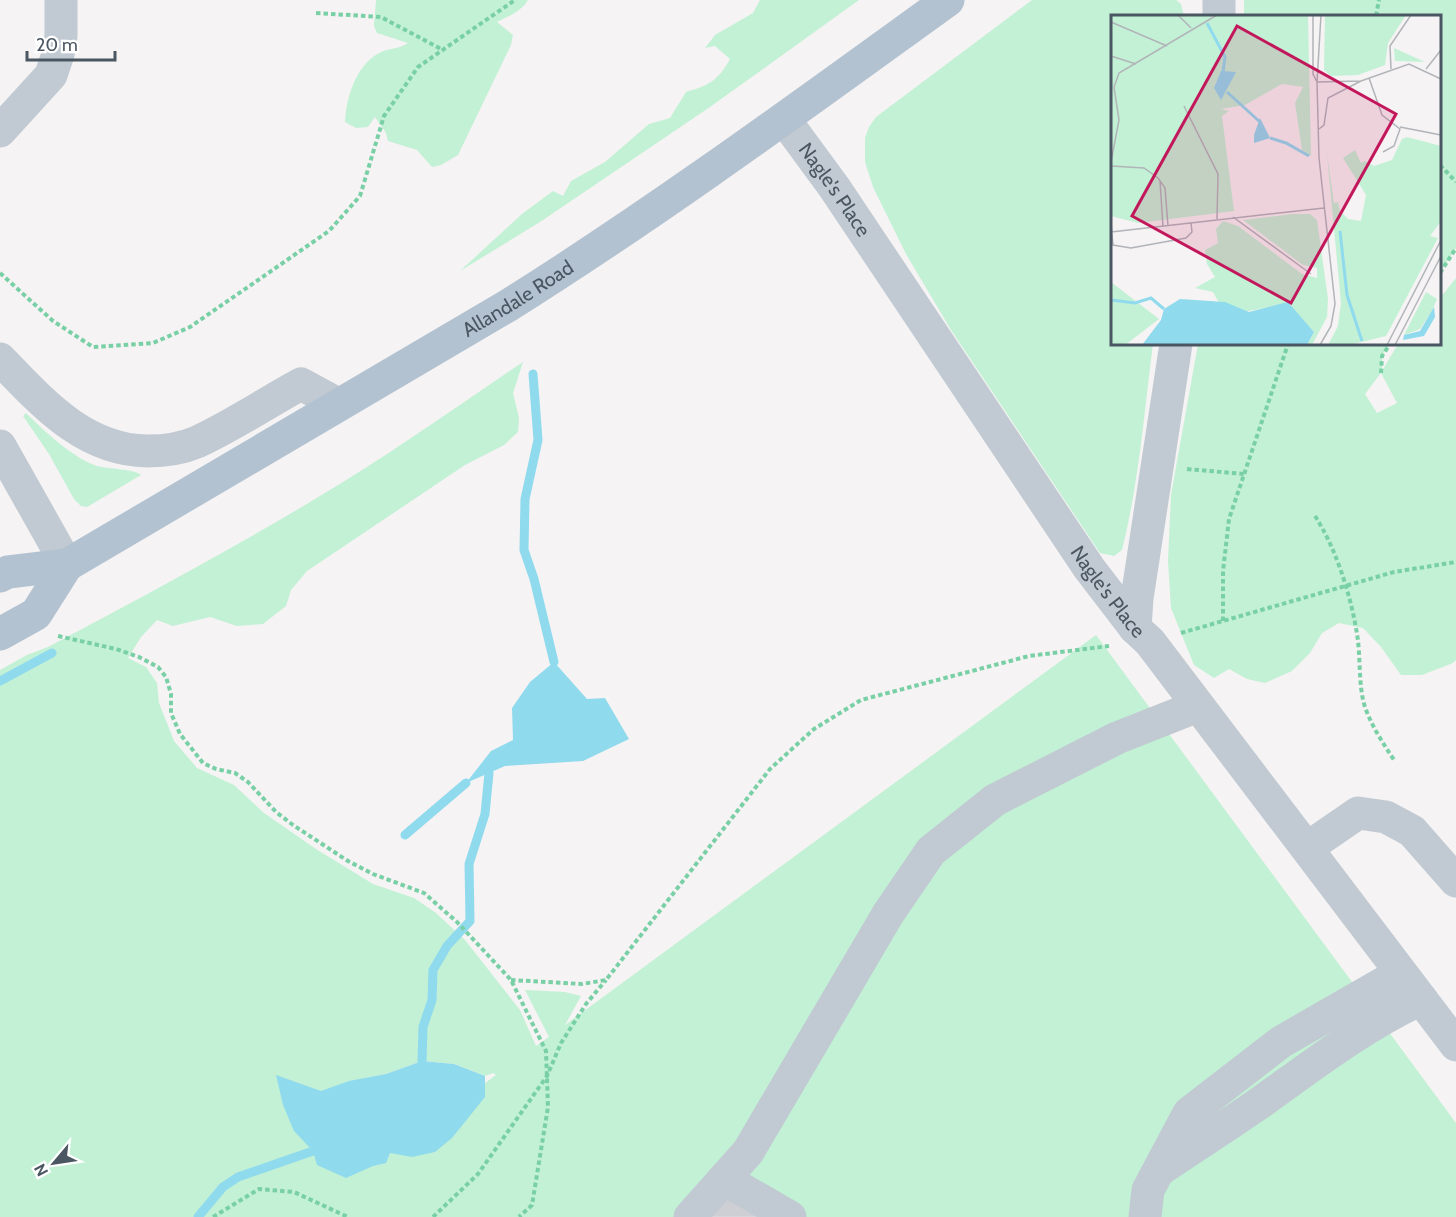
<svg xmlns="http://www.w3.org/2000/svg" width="1456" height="1217" font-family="Cabin,sans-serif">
	<rect width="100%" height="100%" fill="#f5f3f3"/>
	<g fill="#c3f1d5" fill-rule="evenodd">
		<path d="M376,0H528C521,12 508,16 497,22L513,35L511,45L458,155L441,165L432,167L417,150L388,141L386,133L375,117L368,127L356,128L345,122C346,98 356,64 381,52C390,48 399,49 408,43L377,33L374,26Z"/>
		<path d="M760,0H859L710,107L540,222L460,271L522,214L553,191L563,196L571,181L605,162L649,124L670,118L686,92C708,86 719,80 730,59L715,46L705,48L715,35L753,13Z"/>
		<path d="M1032,0H1176L1181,4L1184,16H1112V344H1153C1144,413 1139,482 1122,550L1114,556L1100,553L951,330L906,254L873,187L865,162V138L869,127L876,117Z"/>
		<path d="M1244,0H1456V248L1440,273V16H1244Z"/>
		<path d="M1456,278V660L1453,663L1422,675H1401L1381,647L1363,628L1339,623L1322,633L1310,653L1292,671L1265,683L1247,679L1229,669L1214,678L1194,665L1171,608L1168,561L1171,495L1198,344H1390L1382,356V371L1398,344H1440V298ZM1381,373L1397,403L1377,413L1365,394Z"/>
		<path d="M523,362L513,393L519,418L518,432L504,445L465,465L307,571L291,590L286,606L263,624L237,626L210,617L173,626L157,620L141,637L128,658L146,667L157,683L159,703L174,741L197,768L234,785L264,813L316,849L373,884L414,898L436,913L465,940L520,1010L536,1046L549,1037L525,990L565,992L581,996L565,1025L1096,635L1456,1123V1217H0V670L27,655L48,647C138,599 227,552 315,499C386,457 454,409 523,362ZM422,1061L454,1064L485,1076L493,1073L496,1075L459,1102L366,1078L386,1074Z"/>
		<path d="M26,413C44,431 73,458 97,466C108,469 135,469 141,475L87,507L81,506L74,499L49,454L23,416Z"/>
	</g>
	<g fill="#90daee">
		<path d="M554,662L587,699L605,698L629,739L583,761L505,766L466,783L491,751L513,740L512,708L530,682Z"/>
		<path d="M422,1061L454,1064L485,1076V1097L452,1138L435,1152L412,1157L390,1153L386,1163L373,1166L346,1178L317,1165L313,1151L294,1131L283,1105L276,1075L321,1091L349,1081L386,1074Z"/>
	</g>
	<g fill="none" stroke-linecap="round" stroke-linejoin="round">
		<g stroke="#90daee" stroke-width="9">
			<path d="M533,374L538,440L525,499L524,550L534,579L554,662"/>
			<path d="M0,681L52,653"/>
			<path d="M405,835L466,783"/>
			<path d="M422,1061L423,1027L432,1000L433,970L447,946L470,921L469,864L485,814L489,773"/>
			<path d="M198,1217L223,1187L238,1177L313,1151"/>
		</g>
	</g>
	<path fill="#cdcfd5" stroke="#d7d9de" stroke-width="1.5" d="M720,1190L774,1217H705Z"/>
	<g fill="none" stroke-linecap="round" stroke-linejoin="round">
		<g stroke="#7ad0a6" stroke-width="4" stroke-dasharray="4.5 3" stroke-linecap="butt">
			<path d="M316,13L381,17L443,50"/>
			<path d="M1376,16L1379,0"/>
			<path d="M1440,165L1456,182"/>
			<path d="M0,273L53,321L93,347L153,343L190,327L329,231L360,196L384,116L418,67L515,0"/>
			<path d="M1440,273L1456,248"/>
			<path d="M1381,373L1382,356L1390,344"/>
			<path d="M1187,469L1244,474"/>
			<path d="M1315,516C1336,548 1351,596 1357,634C1361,657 1358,686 1365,707C1372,727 1383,743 1394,760"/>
			<path d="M1223,621V571L1229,519L1288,344"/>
			<path d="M1181,633L1394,572L1456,562"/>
			<path d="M58,636L116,649L139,657L158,667L166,677L171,694V713L180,734L203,763L216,769L235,773L248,782L276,812L293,825L348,861L373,874L424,893L457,922L511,980L546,1051L548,1107L532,1205L519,1217"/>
			<path d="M511,980L582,984L606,980L770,769L814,729L861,700L1029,656L1109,646"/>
			<path d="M213,1217L259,1189L294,1192L348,1217"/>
			<path d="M433,1217L478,1174L547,1076L561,1043L586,1004L606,980"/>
		</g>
		<g stroke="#c1cad2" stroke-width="33">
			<path d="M1219,0V16"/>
			<path id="s1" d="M784,119L834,187L1089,568L1135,628L1150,642L1456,1045"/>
			<path d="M0,131L51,75L58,54L61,36V0"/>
			<path d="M0,359C42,402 83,450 147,451C164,451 181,449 197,442C232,426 266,403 301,384L338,404"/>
			<path d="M0,446L67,565"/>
			<path d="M1135,628L1137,598L1176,344"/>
			<path d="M1307,848L1358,813L1386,817L1412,831L1456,881"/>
			<path d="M1161,1169C1195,1146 1230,1124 1264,1100C1314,1064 1365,1025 1421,999"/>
			<path d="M724,1179L790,1217"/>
			<path d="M690,1217L748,1152L888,914L931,851L995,800L1117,738L1198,706"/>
			<path d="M1145,1217L1148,1190L1189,1113L1281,1042L1401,973"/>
		</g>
		<g stroke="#b3c2d1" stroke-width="33">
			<path id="s2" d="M0,576L8,572L67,565L509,305C660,210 804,104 948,0"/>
			<path d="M0,634L36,614L67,565"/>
		</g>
	</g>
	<g text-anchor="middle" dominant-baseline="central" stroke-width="4.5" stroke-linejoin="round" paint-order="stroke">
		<g font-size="20" fill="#4a5661" stroke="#fff">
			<text stroke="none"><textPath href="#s1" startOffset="87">Nagle's Place</textPath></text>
			<text stroke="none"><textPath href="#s2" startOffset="592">Allandale Road</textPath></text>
			<text stroke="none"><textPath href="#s1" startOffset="573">Nagle's Place</textPath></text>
		</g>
	</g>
	<g transform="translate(1111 15)">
		<rect width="330" height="330" fill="#f5f3f3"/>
		<path d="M0,0H197L200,141L191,135L184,88L192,72L171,69L134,90L110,94L118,96L111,101L123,196L27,208L0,201ZM214,0H295L277,28L274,50L247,60L220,61L213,55ZM283,33L314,47L284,46ZM296,122L330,131V206L319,221L327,223L275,321L238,330H217L227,311L230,288L216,139L223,188L227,187L229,196L237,204L250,206L255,180L232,143L244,135L250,148L254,146L263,151L281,145L291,124ZM182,199H199L206,205L217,284L216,302L201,330H196L203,317L177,288L133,297L107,286L102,277L84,273L104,262L96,249L94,235L107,228L105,214L112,206L127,211L191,259L206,263V253L192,250L132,205ZM0,267L48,304L14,330H0ZM315,277L326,284L321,296L309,314L293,320Z" fill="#c3f1d5"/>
		<path d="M110,56L125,57L110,85L103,73ZM149,103L159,123L143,128V120ZM69,284L114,287L138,297L177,287L203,317L196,330H31L50,305L53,294ZM323,292L324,302L313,321L292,325L293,320L309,316Z" fill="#90daee"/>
		<path fill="none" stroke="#90daee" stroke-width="3" d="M96,8L114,42L112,57M116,77L149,107M159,123L175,128L198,141M229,216L236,280L251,326M0,285L24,288L40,283L53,294"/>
		<path fill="none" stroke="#b1b4b9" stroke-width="1.5" d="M67,0L80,13M202,0V59L206,67M0,7L56,31M0,41L25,49M280,54L279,31L300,0M315,54L330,35M258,63L271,100L289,114L283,131L272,137M206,67L250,66L298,49L330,64M73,91L107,159L106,204M289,112L330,120M208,114L213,110L217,83L250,66M0,147L8,105L3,72L8,58L106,0M0,151L33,153L47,163L54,173L57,211M49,166L52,212M122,202L200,259M0,209L2,230L20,233L75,223L81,217L80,208M0,217L213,193M209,330L220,311L224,289L208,143L206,67L210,0M276,330L330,225M284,330L330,241"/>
		<path fill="#c2185b" fill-opacity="0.15" stroke="#c2185b" stroke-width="3" d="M126,11L285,99L180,288L21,201Z"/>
		<rect width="330" height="330" fill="none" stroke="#4a5661" stroke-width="3"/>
	</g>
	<g transform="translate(54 1163) rotate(241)" stroke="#ffffff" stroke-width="4.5" paint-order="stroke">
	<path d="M0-4.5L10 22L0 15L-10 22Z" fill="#4a5661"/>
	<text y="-9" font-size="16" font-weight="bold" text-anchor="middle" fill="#4a5661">N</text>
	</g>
	<path d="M27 51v9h88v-9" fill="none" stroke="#4a5661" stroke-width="3"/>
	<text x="36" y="51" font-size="18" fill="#4a5661" stroke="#ffffff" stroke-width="4.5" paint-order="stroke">20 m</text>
</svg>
